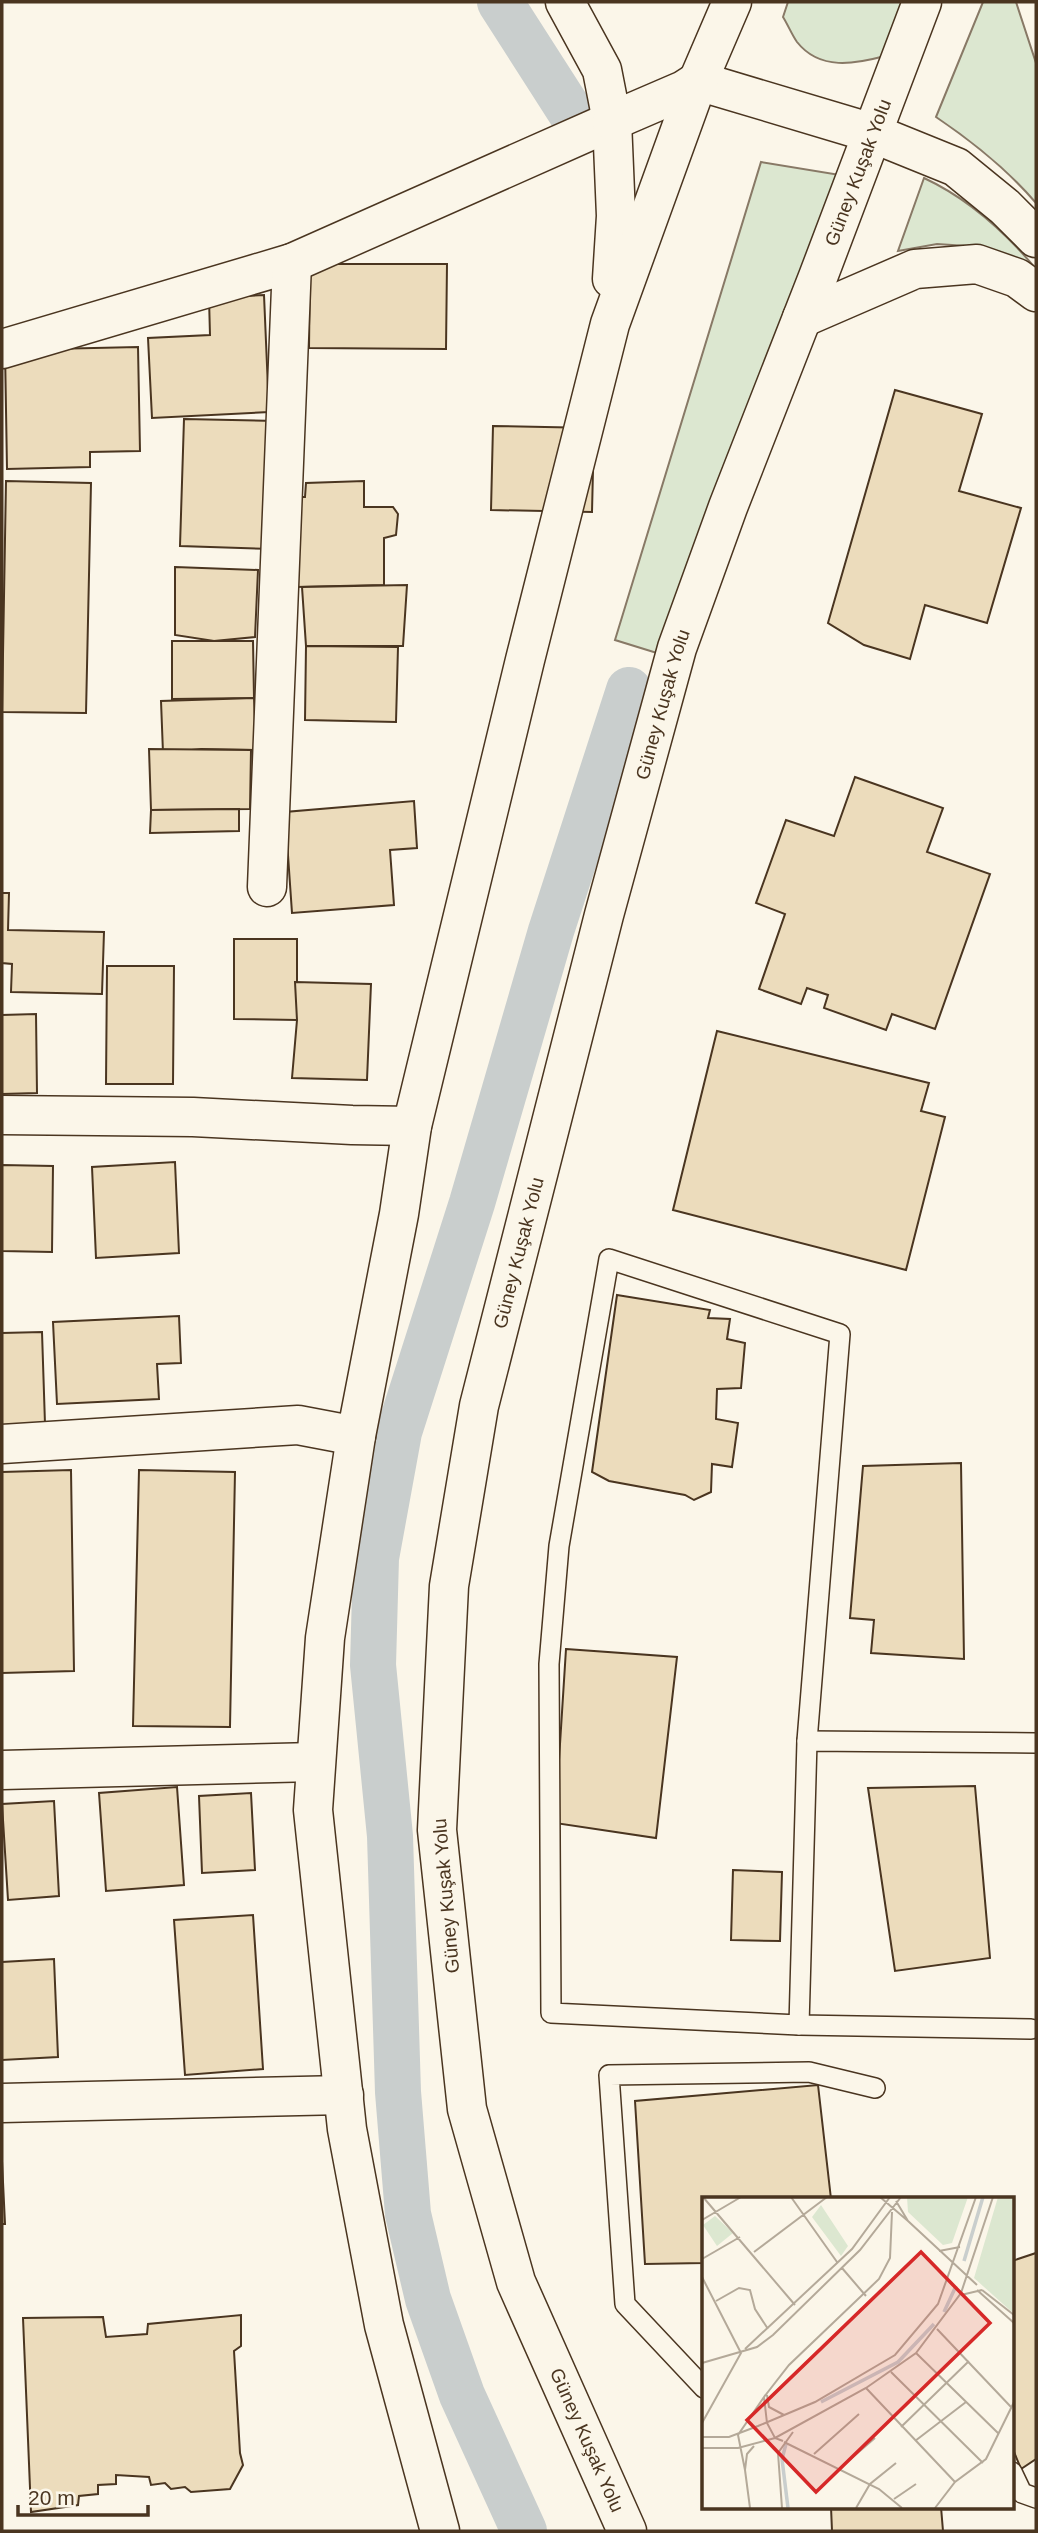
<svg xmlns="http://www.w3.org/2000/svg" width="1038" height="2533" font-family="Arial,sans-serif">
	<rect width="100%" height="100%" fill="#fbf6e9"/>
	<g fill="#dce7d0" stroke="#887966" stroke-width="2">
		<path d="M788,2H914L885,56C855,64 820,71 797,42C792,35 788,25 783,17Z"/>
		<path d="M983,2H1016L1036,63V203C1007,169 973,142 936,117Z"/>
		<path d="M761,162L840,175L673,658L615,640Z"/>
		<path d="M924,178C967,198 1006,233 1036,269L982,247L937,244L898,251Z"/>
	</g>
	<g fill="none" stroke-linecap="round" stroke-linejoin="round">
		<g stroke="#c9cecd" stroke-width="46">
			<path d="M500,2L573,116"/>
			<path d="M524,2531L462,2395L428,2299L408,2214L398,2092L390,1836L373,1665L376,1558L399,1432L472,1203L551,931L629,690"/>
		</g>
	</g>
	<g fill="#ecdcbc" stroke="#4a3520" stroke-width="2">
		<path d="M310,264H447L446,349L309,348Z"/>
		<path d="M264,295L269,412L152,418L148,338L210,335L209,298Z"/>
		<path d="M138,347L140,451L90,452V467L7,469L5,350Z"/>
		<path d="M895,390L982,414L959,491L1021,508L987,623L925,605L910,659L864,645L828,623Z"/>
		<path d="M184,419L276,421L272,549L180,546Z"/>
		<path d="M493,426L594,428L592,512L491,510Z"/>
		<path d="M6,481L91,483L86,713L2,712Z"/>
		<path d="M364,481V507H393L398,514L396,535L384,538V585L296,587L295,497H305L306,483Z"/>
		<path d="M175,567L258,570L255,637L214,641L175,635Z"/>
		<path d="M407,585L403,646H306L302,587Z"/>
		<path d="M172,641H253L254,698L172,699Z"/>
		<path d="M306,646L398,647L396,722L305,720Z"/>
		<path d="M254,698L256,750L201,749L163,753L161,701Z"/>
		<path d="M149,749L251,750L250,809L151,810Z"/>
		<path d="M855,777L943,808L927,852L990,874L935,1029L892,1014L886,1030L824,1008L828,995L807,988L801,1004L759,989L785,914L756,903L786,820L834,836Z"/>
		<path d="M414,801L417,848L390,850L394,905L292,913L285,812Z"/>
		<path d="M239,809V831L150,833L151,810Z"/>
		<path d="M2,893H9L8,930L104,932L102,994L11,992L12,964L2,963Z"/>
		<path d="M234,939H297V1020L234,1019Z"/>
		<path d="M107,966H174L173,1084H106Z"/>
		<path d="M295,982L371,984L367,1080L292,1078L297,1020Z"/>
		<path d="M36,1014L37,1093L2,1094V1015Z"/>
		<path d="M717,1031L929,1083L921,1111L945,1117L906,1270L673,1210Z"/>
		<path d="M175,1162L179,1253L96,1258L92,1167Z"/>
		<path d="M2,1165L53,1166L52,1252L2,1251Z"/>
		<path d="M617,1295L710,1310L708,1318L730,1319L727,1339L745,1343L741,1388L717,1389L716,1419L738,1423L732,1467L712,1464L711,1492L694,1500L685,1495L609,1481L592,1472Z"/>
		<path d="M179,1316L181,1363L157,1364L159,1399L57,1404L53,1322Z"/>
		<path d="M42,1332L45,1424L2,1425V1333Z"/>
		<path d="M961,1463L964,1659L871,1653L874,1620L850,1618L863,1466Z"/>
		<path d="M71,1470L74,1671L2,1673V1472Z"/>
		<path d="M139,1470L235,1472L230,1727L133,1726Z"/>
		<path d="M566,1649L677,1657L656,1838L555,1823Z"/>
		<path d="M975,1786L990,1958L895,1971L868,1788Z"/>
		<path d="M177,1787L184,1885L106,1891L99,1793Z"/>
		<path d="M251,1793L255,1870L202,1873L199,1796Z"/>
		<path d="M54,1801L59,1896L8,1900L2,1804Z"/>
		<path d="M733,1870L782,1872L780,1941L731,1940Z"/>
		<path d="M253,1915L263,2069L185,2075L174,1920Z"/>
		<path d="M54,1959L58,2057L2,2060V1962Z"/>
		<path d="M818,2085L831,2199H704V2263L645,2264L635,2101Z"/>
		<path d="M2,2161L5,2224H2Z"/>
		<path d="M1036,2253V2459L1021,2469L1012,2447V2261Z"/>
		<path d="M241,2315V2346L234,2351L240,2453L243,2465L230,2489L191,2492L185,2487L171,2489L165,2483L151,2485L149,2477L116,2475V2484L98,2485V2494L79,2496L78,2505L31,2512L23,2318L103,2317L106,2337L147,2334L148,2324Z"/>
		<path d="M831,2507H941L943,2531H832Z"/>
	</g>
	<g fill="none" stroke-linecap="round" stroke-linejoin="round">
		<defs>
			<g id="lane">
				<path d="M799,2025L551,2013L549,1664L559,1546L609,1259L840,1334L807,1741"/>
				<path d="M1031,2029L799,2025L807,1741L1036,1743"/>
				<path d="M704,2388L625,2304L609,2075L809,2072L875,2088"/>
				<path d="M1012,2472L1022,2493L1036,2498"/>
			</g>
			<g id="street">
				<path d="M2,349L292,263L612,121"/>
				<path d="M267,887L292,263"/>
				<path d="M2,1115L193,1117L352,1125L412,1126"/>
				<path d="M2,1444L298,1425L356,1436"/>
				<path d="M2,1770L315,1762"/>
				<path d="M2,2103L344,2095"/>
			</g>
			<g id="secondary">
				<path d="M565,2L602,70L612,121L616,216L612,279"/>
				<path d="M612,121L684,90L698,81L872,133L956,167L1005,207L1036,238"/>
				<path d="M802,318L915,269L977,264L1017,278L1036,292"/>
				<path d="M440,2531L384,2325L347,2129L313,1810L325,1638L356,1436L399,1214L412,1126L525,660L610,324L698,81L732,2"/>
				<path id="s1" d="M627,2531L516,2282L467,2109L437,1830L449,1586L479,1406L604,915L677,648L728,507L818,277L922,2"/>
			</g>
		</defs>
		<use href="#lane" stroke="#4a3520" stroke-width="22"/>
		<use href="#street" stroke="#4a3520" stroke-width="41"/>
		<use href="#secondary" stroke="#4a3520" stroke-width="41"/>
		<use href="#lane" stroke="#fbf6e9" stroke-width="19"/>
		<use href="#street" stroke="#fbf6e9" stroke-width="38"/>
		<use href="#secondary" stroke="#fbf6e9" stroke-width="38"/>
	</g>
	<g text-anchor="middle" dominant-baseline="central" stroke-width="5" stroke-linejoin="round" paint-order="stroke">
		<g font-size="19" fill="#4a3520" stroke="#fbf6e9">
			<text stroke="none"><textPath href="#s1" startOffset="2452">Güney Kuşak Yolu</textPath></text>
			<text stroke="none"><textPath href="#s1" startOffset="1885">Güney Kuşak Yolu</textPath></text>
			<text stroke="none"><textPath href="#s1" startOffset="1318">Güney Kuşak Yolu</textPath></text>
			<text transform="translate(446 1896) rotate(-95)">Güney Kuşak Yolu</text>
			<text transform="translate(587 2440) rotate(66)">Güney Kuşak Yolu</text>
		</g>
	</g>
	<g transform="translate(702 2197)">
		<rect width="312" height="312" fill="#fbf6e9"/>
		<path d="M205,0H266L250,46L241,48L206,15ZM296,0H311L310,115L272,81ZM119,8L146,49L139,59L110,20ZM13,19L31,36L15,49L1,28Z" fill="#dce7d0"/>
		<path fill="none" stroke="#c9cecd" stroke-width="3.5" d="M262,64L281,0M242,115L254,89M119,205L196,165L232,127M84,247L80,262L86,311"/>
		<path fill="none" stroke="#b4a999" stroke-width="2" d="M1,0L93,108M89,0L135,65M178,0L206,24L194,4M0,23L39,0M206,24L275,88M237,54L258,50M52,55L125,0M0,62L38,40M140,71L164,99M0,80L39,156L0,226M275,93L312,126M280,93L312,118M259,98L280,93M14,104L37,91L48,93L53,112L66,132M235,132L309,210M43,152L150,52L188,0M214,156L297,237M0,166L55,150L71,138L158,53L199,0M189,175L281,266M164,191L253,285M65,198L67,210L82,218M62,200L87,168L177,82L188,61L190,15M199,230L267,164M0,240H27L56,229L113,205L193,158L236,107L274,0M213,244L264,205M82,245L177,292L200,311M52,249L45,257L43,273L36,238L62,200L65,226L73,241L81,244M0,251H36L73,241L164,191L214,156L259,96L291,0M112,257L157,217M138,271L173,241M43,273L48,311M192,302L214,287M80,311L76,256L91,235M154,311L168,287L194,266M233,311L253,285L284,262L312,205"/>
		<path fill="#d62828" fill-opacity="0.15" stroke="#d62828" stroke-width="3.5" d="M219,55L288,126L114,295L45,223Z"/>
		<rect width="312" height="312" fill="none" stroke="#4a3520" stroke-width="3.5"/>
	</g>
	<rect width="1038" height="2533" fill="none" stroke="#4a3520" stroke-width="7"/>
	<path d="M18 2505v10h130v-10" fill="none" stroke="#4a3520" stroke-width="3.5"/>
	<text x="28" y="2505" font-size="21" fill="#4a3520" stroke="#fbf6e9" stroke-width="5" paint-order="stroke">20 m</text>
</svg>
